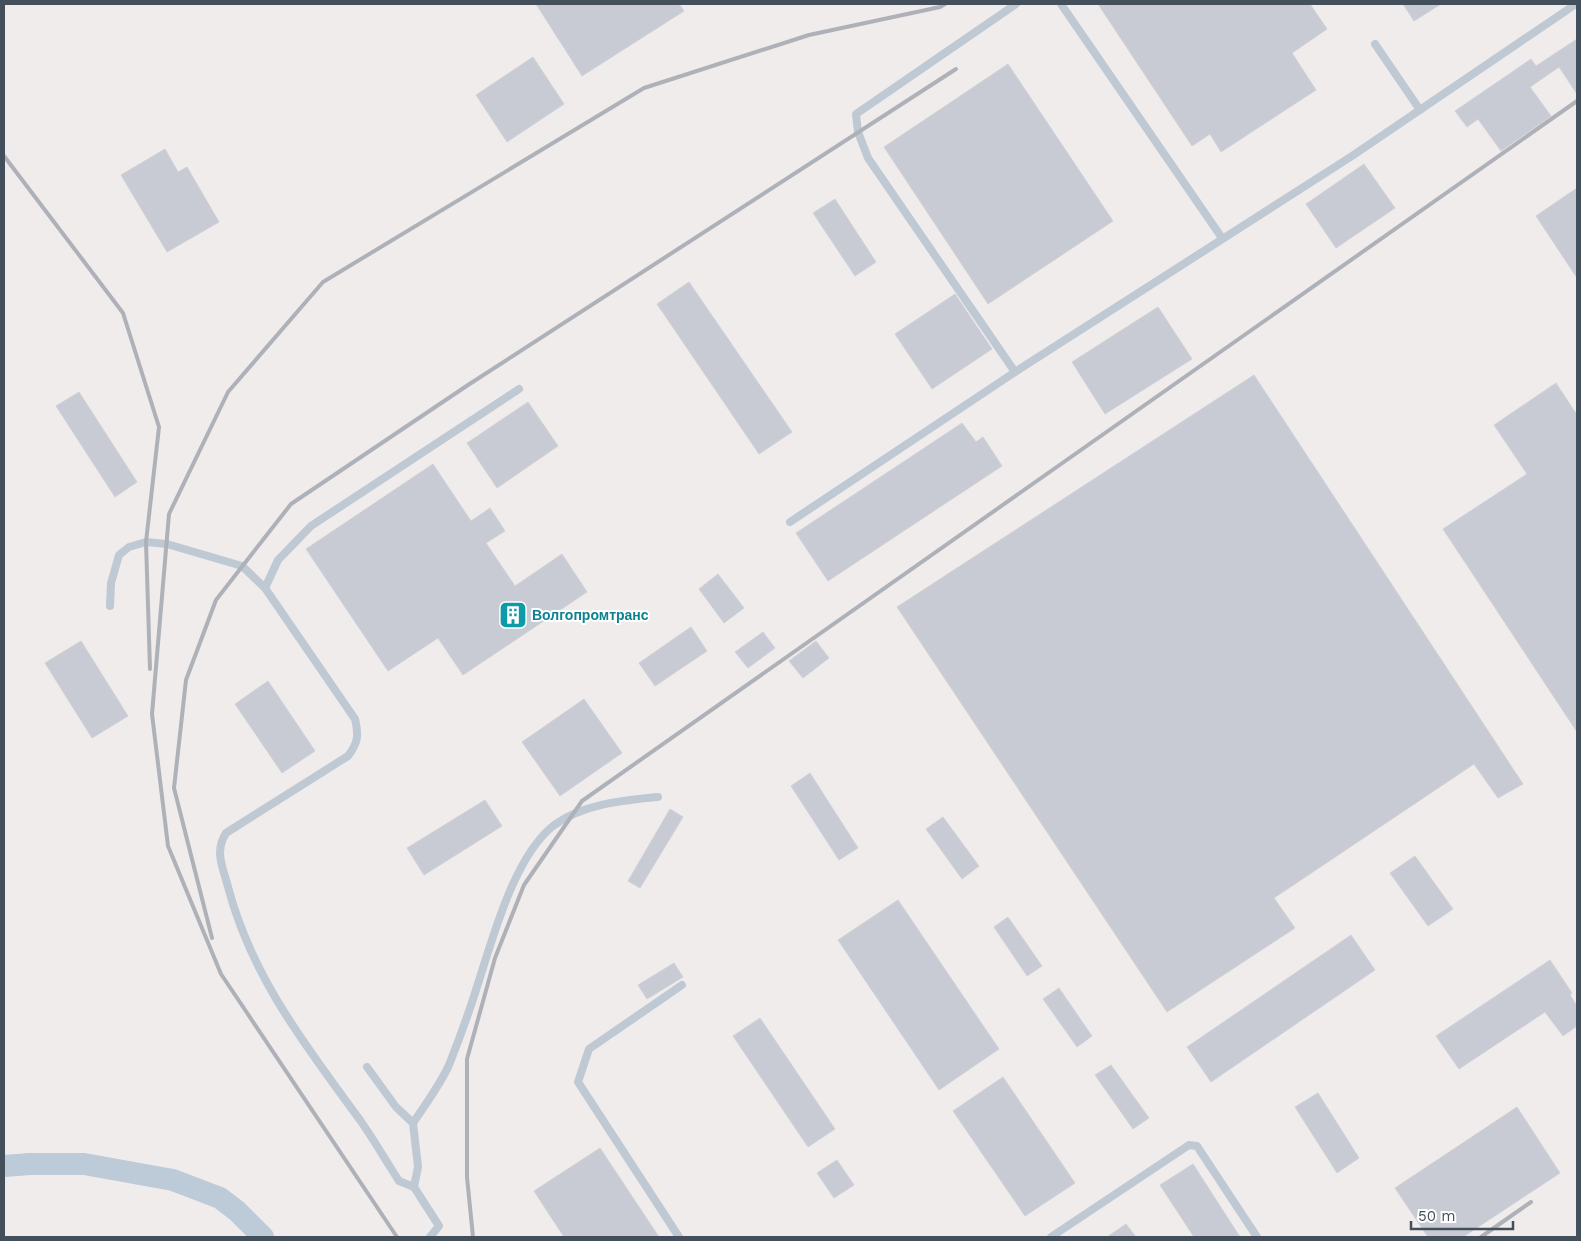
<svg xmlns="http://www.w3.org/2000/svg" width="1581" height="1241" font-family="'Work Sans',sans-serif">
	<rect width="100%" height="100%" fill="#f0ecec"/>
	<g fill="#c8cbd3" stroke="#d0d2d9">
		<path d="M536,4H679L684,11L582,76Z"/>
		<path d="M1098,4H1310L1327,29L1292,53L1316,90L1221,152L1210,134L1192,146Z"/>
		<path d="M1403,4H1441L1414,21Z"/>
		<path d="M1577,39V94L1559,67L1530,87L1551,116L1501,151L1478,119L1467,127L1455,111L1531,59L1536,66Z"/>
		<path d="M533,57L564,104L507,142L476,95Z"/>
		<path d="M1008,64L1113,221L988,304L884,147Z"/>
		<path d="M165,149L178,172L187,167L219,222L167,252L121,175Z"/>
		<path d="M1364,164L1395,208L1336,248L1306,204Z"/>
		<path d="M1577,188V278L1536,216Z"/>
		<path d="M835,199L876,262L855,276L813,213Z"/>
		<path d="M689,282L792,432L759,454L657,304Z"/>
		<path d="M955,294L992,349L932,389L895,334Z"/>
		<path d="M1158,307L1192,359L1105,414L1072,362Z"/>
		<path d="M1254,375L1523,784L1498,798L1474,764L1274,898L1295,928L1167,1012L897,607Z"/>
		<path d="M1556,383L1577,415V732L1443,529L1527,474L1494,425Z"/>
		<path d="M79,392L137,482L115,497L56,406Z"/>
		<path d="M528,402L558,446L497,488L467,443Z"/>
		<path d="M962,423L976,442L983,437L1002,466L828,581L796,533Z"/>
		<path d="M433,464L471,521L490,508L505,531L486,543L515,586L562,554L587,592L463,675L438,638L388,671L306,549Z"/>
		<path d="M718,574L744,608L724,623L699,589Z"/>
		<path d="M691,627L707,651L655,686L639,663Z"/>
		<path d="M763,632L775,648L748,668L735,652Z"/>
		<path d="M81,641L128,716L92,738L45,663Z"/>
		<path d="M816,641L829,658L803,678L789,661Z"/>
		<path d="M268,681L315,751L282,773L235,704Z"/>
		<path d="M584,699L622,753L560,796L522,742Z"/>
		<path d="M810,773L858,848L839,860L791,786Z"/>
		<path d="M485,800L502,826L424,875L407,848Z"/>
		<path d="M670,809L683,817L640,888L628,881Z"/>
		<path d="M943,817L979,866L962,879L926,829Z"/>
		<path d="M1415,856L1453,909L1428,926L1390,873Z"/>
		<path d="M898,900L999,1049L939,1090L838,940Z"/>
		<path d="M1008,917L1042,966L1027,976L994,927Z"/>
		<path d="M1351,935L1375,970L1211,1082L1187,1047Z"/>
		<path d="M1550,960L1572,993L1570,995L1577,1006V1026L1563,1036L1545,1012L1459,1069L1436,1036Z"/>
		<path d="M674,963L683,977L647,999L638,985Z"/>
		<path d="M1059,988L1092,1036L1077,1047L1043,999Z"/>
		<path d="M760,1018L835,1129L808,1147L733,1036Z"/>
		<path d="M1111,1065L1149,1118L1133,1129L1095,1075Z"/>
		<path d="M1003,1077L1075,1183L1025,1216L953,1111Z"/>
		<path d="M1318,1093L1359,1158L1337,1173L1295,1107Z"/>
		<path d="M1517,1107L1560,1173L1463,1237H1428L1395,1188Z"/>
		<path d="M600,1148L659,1237H564L534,1191Z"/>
		<path d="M837,1160L854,1185L834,1198L817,1173Z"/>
		<path d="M1193,1164L1240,1237H1194L1160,1185Z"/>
		<path d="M1126,1224L1136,1237H1107Z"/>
	</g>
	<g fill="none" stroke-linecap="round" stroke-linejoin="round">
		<g stroke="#bec9d4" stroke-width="8">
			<path d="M1061,4L1222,238"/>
			<path d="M1375,44L1420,110"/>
			<path d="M1015,372L868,158L858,132L856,114L1016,4"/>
			<path d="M790,522L1015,372L1352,156L1576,4"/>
			<path d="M265,588L278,560L311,526L519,389"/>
			<path d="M110,606L111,583L119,555L129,547L146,542L167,544L242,566L265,588L355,719C359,735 358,743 348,756L226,833C214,852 223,867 228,887C252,978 306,1046 360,1120C374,1140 386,1161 399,1181L414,1187"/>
			<path d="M367,1067L396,1107L413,1123L418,1167L414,1187L439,1226L430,1237"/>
			<path d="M413,1123C425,1105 440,1085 449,1065C459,1040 468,1015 476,990C492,941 513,858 553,826C582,804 624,800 658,797"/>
			<path d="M679,1237L578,1082L589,1049L682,985"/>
			<path d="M1051,1237L1189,1145L1197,1146L1257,1237"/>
		</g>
		<path stroke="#bdcad8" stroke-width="22" d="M4,1166L30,1164H84L173,1180L220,1198L237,1211L263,1237"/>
		<g stroke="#aeb2b8" stroke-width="4">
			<path d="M4,156L123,313L159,427L146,542L150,669"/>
			<path d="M212,938L174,788L186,680L216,600L291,504L468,385L956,69"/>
			<path d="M397,1237L221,974L168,846L152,714L169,514L228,392L323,282L644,88L809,35L940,7L945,4"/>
			<path d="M473,1237L467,1177V1059L495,958L524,885L582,801L1577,101"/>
			<path d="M1481,1237L1531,1202"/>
		</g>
	</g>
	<defs>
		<symbol id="building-square" viewBox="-11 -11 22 22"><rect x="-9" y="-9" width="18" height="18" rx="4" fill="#0f9aa8" stroke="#fff"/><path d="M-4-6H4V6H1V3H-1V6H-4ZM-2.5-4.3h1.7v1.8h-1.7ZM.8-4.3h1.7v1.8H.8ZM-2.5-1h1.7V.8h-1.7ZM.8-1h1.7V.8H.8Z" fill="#fff"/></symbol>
	</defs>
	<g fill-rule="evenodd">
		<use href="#building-square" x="497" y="599" width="32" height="32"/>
	</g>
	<g text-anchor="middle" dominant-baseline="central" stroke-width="4" stroke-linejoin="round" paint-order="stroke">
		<g font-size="14" font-weight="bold" fill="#0d838f" stroke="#fff" text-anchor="start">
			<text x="532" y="615">Волгопромтранс</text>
		</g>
	</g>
	<rect width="1581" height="1241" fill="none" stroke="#43505c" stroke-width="10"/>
	<path d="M1411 1221v8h102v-8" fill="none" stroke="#43505c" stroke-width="2.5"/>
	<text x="1418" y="1221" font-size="15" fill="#43505c" stroke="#ffffff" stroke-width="4" paint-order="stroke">50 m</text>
</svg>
